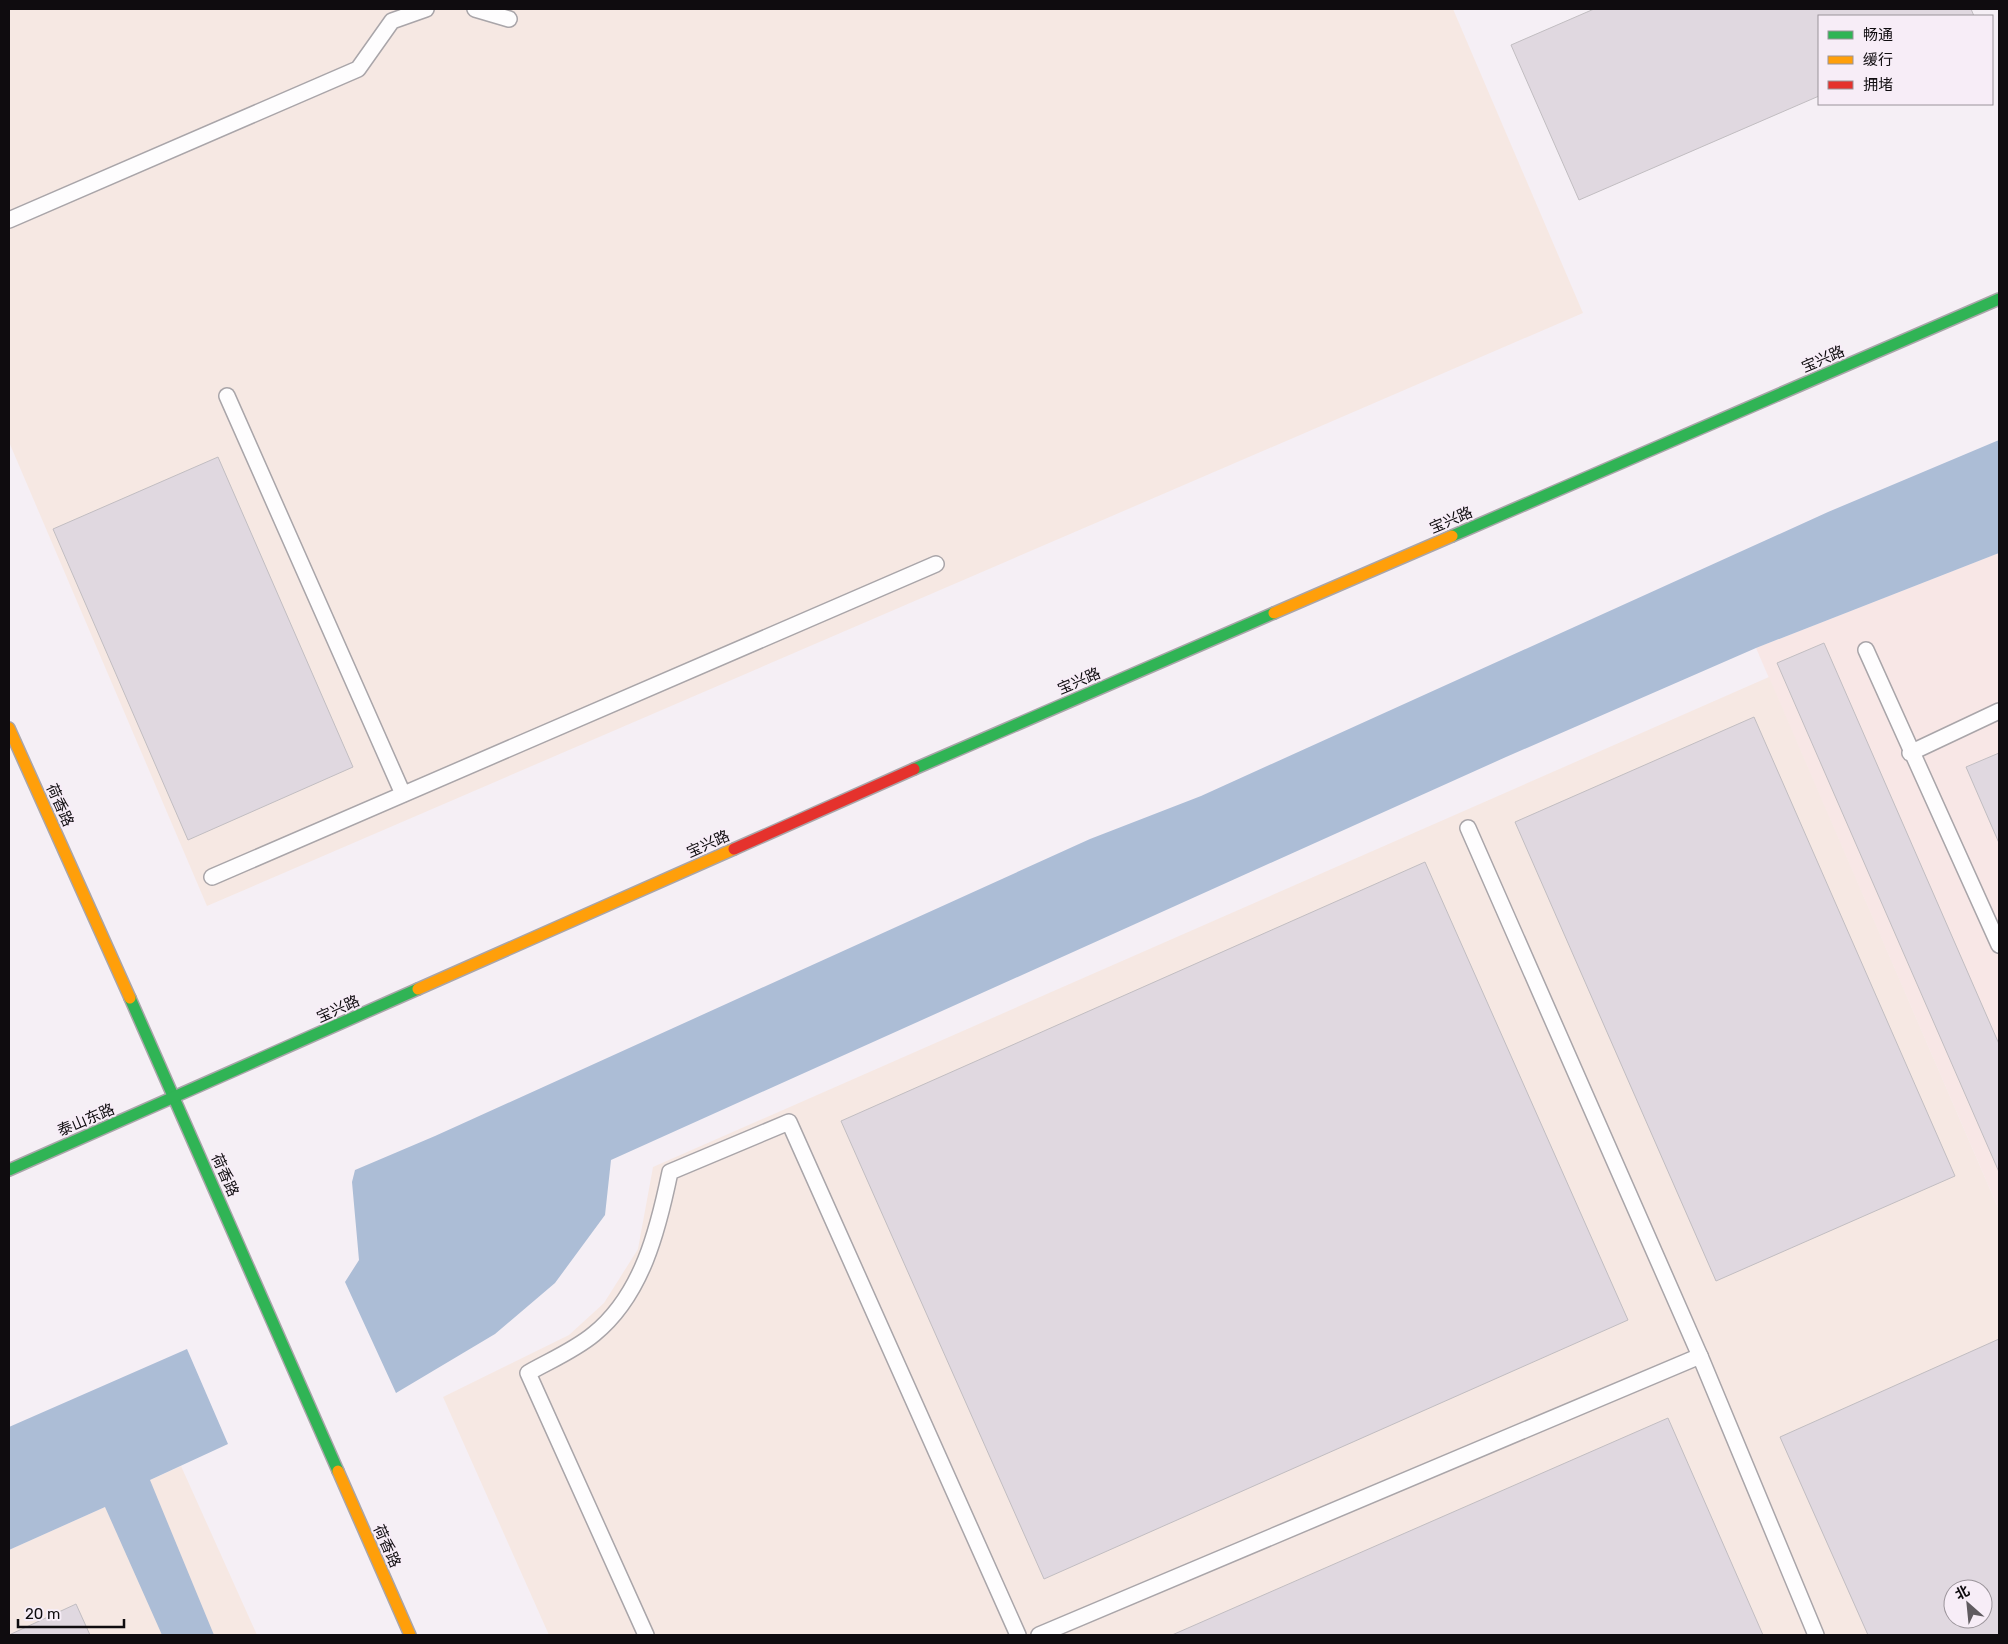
<svg xmlns="http://www.w3.org/2000/svg" width="2008" height="1644" font-family="Rubik,'Noto Sans SC',sans-serif">
	<rect width="100%" height="100%" fill="#f5eff5"/>
	<path fill="#f8e7e6" d="M1999,553V1210L1756,648Z"/>
	<g fill="#f6e8e3" fill-rule="evenodd">
		<path d="M9,9H1453L1583,313L207,906L9,442Z"/>
		<path d="M1769,677L1999,1210V1635H549L443,1397L569,1335L604,1303L638,1249L653,1167ZM1953,1589H1983V1619H1953Z"/>
		<path d="M181,1466L257,1635H9V1550L105,1507L150,1480Z"/>
	</g>
	<g fill="#acbdd6">
		<path d="M1999,440V553L1756,648L1506,757L611,1160L605,1215L555,1283L495,1334L396,1393L345,1282L359,1260L352,1182L355,1170L435,1136L1090,839L1201,796L1828,512Z"/>
		<path d="M187,1349L228,1444L150,1480L214,1635H162L105,1507L9,1550V1427Z"/>
	</g>
	<g fill="#e0d8e0" stroke="#c1bdc1" fill-rule="evenodd">
		<path d="M1594,9H1971L1974,16H1819V96L1579,200L1511,45Z"/>
		<path d="M218,457L353,767L188,840L53,529Z"/>
		<path d="M1824,643L1999,1044V1172L1777,663Z"/>
		<path d="M1754,717L1955,1176L1716,1281L1515,822Z"/>
		<path d="M1999,753V843L1966,767Z"/>
		<path d="M1425,862L1628,1320L1044,1579L841,1121Z"/>
		<path d="M1999,1339V1635H1868L1780,1437ZM1953,1589H1983V1619H1953Z"/>
		<path d="M1668,1418L1763,1635H1172Z"/>
		<path d="M76,1604L90,1635H9Z"/>
	</g>
	<g fill="none" stroke-linecap="round" stroke-linejoin="round">
		<defs>
			<g id="lane">
				<path d="M475,9L509,19"/>
				<path d="M9,220L358,69L392,21L426,9"/>
				<path d="M227,396L403,794"/>
				<path d="M1866,650L1999,945"/>
				<path d="M1910,753L1999,711"/>
				<path d="M212,877L936,564"/>
				<path d="M1700,1356L1816,1635"/>
				<path d="M646,1635L528,1373C549,1361 575,1350 594,1334C642,1295 658,1230 670,1172L789,1122L1018,1635"/>
				<path d="M1039,1635L1700,1356L1468,828"/>
			</g>
			<g id="fast">
				<path d="M1452,536L1999,299"/>
				<path d="M914,769L1274,613"/>
				<path d="M130,998L338,1471"/>
				<path d="M9,1170L418,989"/>
			</g>
			<g id="slow">
				<path d="M1274,613L1452,536"/>
				<path d="M9,728L130,998"/>
				<path d="M418,989L734,849"/>
				<path d="M338,1471L410,1635"/>
			</g>
			<path id="jam" d="M734,849L914,769"/>
		</defs>
		<use href="#lane" stroke="#a9a5a9" stroke-width="18"/>
		<use href="#fast" stroke="#a9a5a9" stroke-width="14"/>
		<use href="#slow" stroke="#a9a5a9" stroke-width="14"/>
		<use href="#jam" stroke="#a9a5a9" stroke-width="14"/>
		<use href="#lane" stroke="#fefdfe" stroke-width="15"/>
		<use href="#fast" stroke="#30b455" stroke-width="11"/>
		<use href="#slow" stroke="#ff9f0a" stroke-width="11"/>
		<use href="#jam" stroke="#e5322d" stroke-width="11"/>
	</g>
	<g text-anchor="middle" dominant-baseline="central" stroke-width="4" stroke-linejoin="round" paint-order="stroke">
		<g font-size="15" fill="#0f0c0f" stroke="#f7edf7">
			<text transform="translate(1823 359) rotate(-23)">宝兴路</text>
			<text transform="translate(1451 520) rotate(-23)">宝兴路</text>
			<text transform="translate(1079 681) rotate(-23)">宝兴路</text>
			<text transform="translate(60 805) rotate(66)">荷香路</text>
			<text transform="translate(708 844) rotate(-24)">宝兴路</text>
			<text transform="translate(338 1009) rotate(-24)">宝兴路</text>
			<text transform="translate(86 1120) rotate(-23)">泰山东路</text>
			<text transform="translate(225 1175) rotate(66)">荷香路</text>
			<text transform="translate(387 1546) rotate(66)">荷香路</text>
		</g>
	</g>
	<rect width="2008" height="1644" fill="none" stroke="#0f0c0f" stroke-width="20"/>
	<rect x="1818" y="15" width="175" height="90" fill="#f7edf7" stroke="#9a939a"/>
	<rect x="1828" y="31" width="25" height="8" fill="#30b455" stroke="#9a939a"/>
	<text x="1863" y="40" font-size="15" fill="#0f0c0f">畅通</text>
	<rect x="1828" y="56" width="25" height="8" fill="#ff9f0a" stroke="#9a939a"/>
	<text x="1863" y="65" font-size="15" fill="#0f0c0f">缓行</text>
	<rect x="1828" y="81" width="25" height="8" fill="#e5322d" stroke="#9a939a"/>
	<text x="1863" y="90" font-size="15" fill="#0f0c0f">拥堵</text>
	<g transform="translate(1968 1604) rotate(333)"><circle r="24" fill="#f7edf7" stroke="#9a939a"/>
	<path d="M0-4L9 19L0 12L-9 19Z" fill="#605b60"/>
	<text y="-8" font-size="14" font-weight="bold" text-anchor="middle" fill="#0f0c0f">北</text>
	</g>
	<path d="M18 1619v8h106v-8" fill="none" stroke="#0f0c0f" stroke-width="2.5"/>
	<text x="25" y="1619" font-size="15" fill="#0f0c0f" stroke="#f7edf7" stroke-width="4" paint-order="stroke">20 m</text>
</svg>
